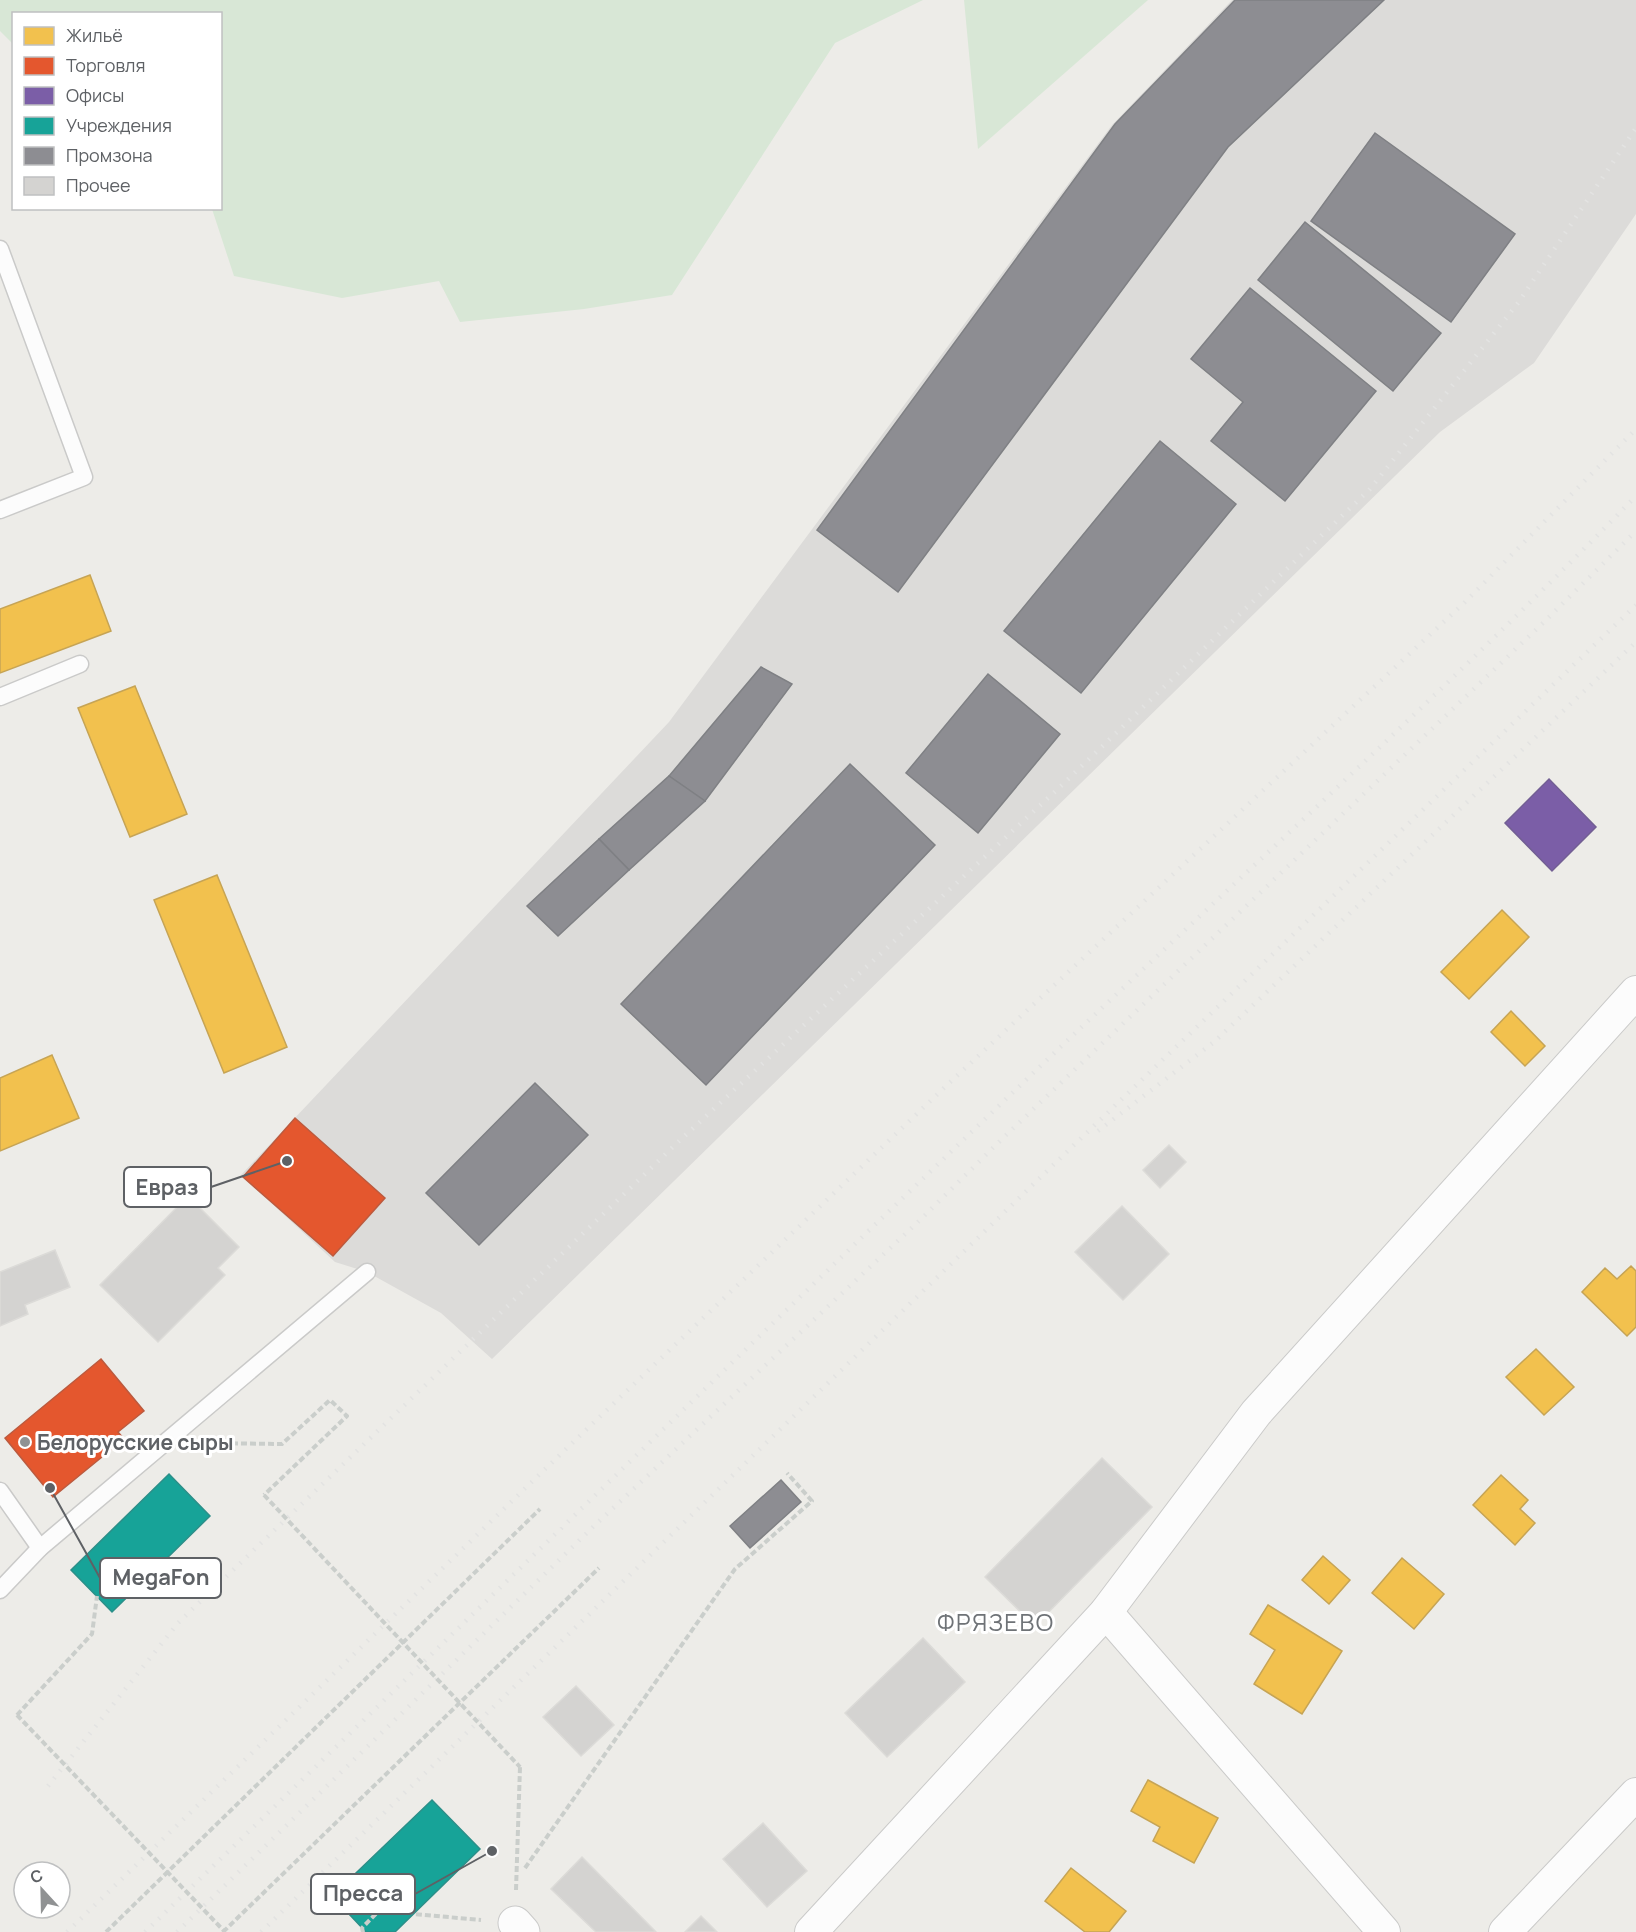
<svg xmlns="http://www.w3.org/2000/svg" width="1636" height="1932" font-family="Manrope,sans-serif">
	<rect width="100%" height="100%" fill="#edece8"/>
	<path fill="#dcdbd9" d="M1232,0H1636V214L1534,363L1440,432L492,1359L441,1313L367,1272L335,1262L241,1175L669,722L1112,125Z"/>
	<g fill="#d8e7d6">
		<path d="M0,0H923L835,43L672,295L584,309L460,322L439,281L342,298L234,276L212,209L220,208V14H14L13,44L0,31Z"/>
		<path d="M964,0H1148L978,149Z"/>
	</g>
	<g fill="#f2c14e" stroke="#c6a455" stroke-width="1.5">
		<path d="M90,575L111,631L0,673V609Z"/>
		<path d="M135,686L187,814L130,837L78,708Z"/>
		<path d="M217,875L287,1047L224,1073L154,900Z"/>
		<path d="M1502,910L1529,937L1469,999L1441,972Z"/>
		<path d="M1511,1011L1545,1046L1525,1066L1491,1032Z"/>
		<path d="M52,1055L79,1118L0,1151V1078Z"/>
		<path d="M1631,1266L1636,1271V1327L1627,1336L1582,1292L1605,1268L1617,1279Z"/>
		<path d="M1536,1349L1574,1387L1544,1415L1506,1377Z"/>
		<path d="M1501,1475L1528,1500L1520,1509L1535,1523L1515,1545L1473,1505Z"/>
		<path d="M1323,1556L1350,1580L1329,1604L1302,1580Z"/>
		<path d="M1402,1558L1444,1594L1414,1629L1372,1593Z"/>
		<path d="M1268,1605L1342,1651L1302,1714L1254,1684L1275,1650L1250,1634Z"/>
		<path d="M1148,1780L1218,1818L1194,1863L1153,1841L1160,1827L1131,1811Z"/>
		<path d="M1071,1868L1126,1911L1109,1932H1085L1045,1901Z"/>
	</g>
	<g fill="#e4572e" stroke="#bc5a3e" stroke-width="1.5">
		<path d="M295,1118L385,1198L333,1256L243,1177Z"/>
		<path d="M101,1359L144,1411L118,1432L124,1439L53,1497L5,1438Z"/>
	</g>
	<path fill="#7b5ea7" stroke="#725f93" stroke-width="1.5" d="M1549,779L1596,827L1552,871L1505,823Z"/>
	<g fill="#17a398" stroke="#2c8f89" stroke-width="1.5">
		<path d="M169,1474L210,1516L112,1612L71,1570Z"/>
		<path d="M432,1800L480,1849L395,1932H366L332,1896Z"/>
	</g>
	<g fill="#8d8d92" stroke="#7f8084" stroke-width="1.5">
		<path d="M1235,0H1384L1228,147L898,592L817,530L1115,124Z"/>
		<path d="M1375,133L1515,234L1451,322L1311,221Z"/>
		<path d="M1305,222L1441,333L1393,391L1258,280Z"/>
		<path d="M1250,288L1376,391L1285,501L1211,441L1243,402L1191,359Z"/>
		<path d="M1160,441L1236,504L1081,693L1004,631Z"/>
		<path d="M761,667L792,684L705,801L669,776Z"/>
		<path d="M988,674L1060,734L978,833L906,773Z"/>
		<path d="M850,764L935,845L706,1085L621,1004Z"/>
		<path d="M669,776L705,801L629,870L599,839Z"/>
		<path d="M599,839L629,870L558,936L527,906Z"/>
		<path d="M535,1083L588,1135L479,1245L426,1193Z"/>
		<path d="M781,1480L801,1502L750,1548L730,1526Z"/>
	</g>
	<g fill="#d4d3d1" stroke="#dcdbd8" stroke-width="1.5">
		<path d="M1169,1145L1186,1162L1160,1188L1143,1170Z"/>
		<path d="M188,1196L239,1247L218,1268L225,1275L158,1342L100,1285Z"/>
		<path d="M1122,1206L1169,1254L1123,1300L1075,1252Z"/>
		<path d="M55,1250L70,1287L25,1305L28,1314L0,1326V1272Z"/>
		<path d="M1102,1458L1152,1507L1035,1626L985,1577Z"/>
		<path d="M923,1638L965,1682L887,1757L845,1713Z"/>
		<path d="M576,1686L614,1725L581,1756L543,1717Z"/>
		<path d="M763,1823L807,1871L767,1907L723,1859Z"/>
		<path d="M582,1857L656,1932H596L551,1889Z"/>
		<path d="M701,1916L717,1932H685Z"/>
	</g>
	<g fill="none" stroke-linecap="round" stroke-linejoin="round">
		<defs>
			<g id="lane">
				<path d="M0,249L84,477L0,510"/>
				<path d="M0,697L80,664"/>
				<path d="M0,1491L40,1548"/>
				<path d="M0,1590L40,1548L367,1272"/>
			</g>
			<g id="street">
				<path d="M1106,1612L1384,1932"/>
				<path d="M811,1932L1106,1612L1256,1413L1636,992"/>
				<path d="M1505,1932L1636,1794"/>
			</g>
			<path id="secondary" d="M515,1923L523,1932"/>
		</defs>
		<use href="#lane" stroke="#cacac9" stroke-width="19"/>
		<use href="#street" stroke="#cacac9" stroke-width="34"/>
		<use href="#secondary" stroke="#cacac9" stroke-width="35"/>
		<g stroke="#cacecb" stroke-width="4" stroke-dasharray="6 3" stroke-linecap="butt">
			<path d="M205,1443L282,1444L330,1400L347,1416L264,1495"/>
			<path d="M17,1715L92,1634L97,1596"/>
			<path d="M525,1868L735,1569L812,1501L787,1473"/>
			<path d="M516,1890L520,1767"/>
			<path d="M106,1932L540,1509"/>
			<path d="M223,1932L599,1568"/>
			<path d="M363,1932L362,1928L395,1894L414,1914L481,1920"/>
		</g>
		<use href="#lane" stroke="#fcfcfc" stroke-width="16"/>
		<use href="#street" stroke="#fcfcfc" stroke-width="32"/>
		<use href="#secondary" stroke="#fcfcfc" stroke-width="33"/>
		<g stroke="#e3e3e2" stroke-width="4.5" stroke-dasharray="1.5 8" stroke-linecap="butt">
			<path d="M1098,1131L1214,1042L1636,642"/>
			<path d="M48,1786L178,1623L675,1145L1062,785L1370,489L1518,303L1636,128"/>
			<path d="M67,1932L542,1472L946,1086L1464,603L1636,429"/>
			<path d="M145,1932C446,1641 746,1347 1050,1057C1246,871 1447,690 1636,496"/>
			<path d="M177,1932L593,1527L917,1223L1002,1139L1544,622L1636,531"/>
			<path d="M261,1932L1048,1170L1636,605"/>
		</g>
		<g stroke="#cacecb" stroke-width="4" stroke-dasharray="6 3" stroke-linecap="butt">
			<path d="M264,1495L520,1767"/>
			<path d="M17,1715L225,1932"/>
		</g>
	</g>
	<circle fill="#909293" stroke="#fff" stroke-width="2" cx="25" cy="1442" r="6"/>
	<g text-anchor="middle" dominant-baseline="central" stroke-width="6" stroke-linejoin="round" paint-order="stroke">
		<g font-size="21" font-weight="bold" fill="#5e6165" stroke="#fff" text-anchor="start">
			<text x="37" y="1442">Белорусские сыры</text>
		</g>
		<g font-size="24" letter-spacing="1.5" fill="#6f7377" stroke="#fff">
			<text x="996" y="1621">ФРЯЗЕВО</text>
		</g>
	</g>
	<path fill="none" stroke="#5e6165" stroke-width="2" d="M287 1161L211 1187M50 1488L100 1578M492 1851L415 1894"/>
	<g fill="#5e6165" stroke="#fff" stroke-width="2">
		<circle cx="287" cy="1161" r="6"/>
		<circle cx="50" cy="1488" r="6"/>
		<circle cx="492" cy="1851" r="6"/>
	</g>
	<g fill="#fff" stroke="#5e6165" stroke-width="2">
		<rect x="124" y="1167" width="87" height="40" rx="6"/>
		<rect x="100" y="1558" width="121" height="40" rx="6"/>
		<rect x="311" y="1874" width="104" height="40" rx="6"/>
	</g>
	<g font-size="22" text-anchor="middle" font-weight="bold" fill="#5e6165">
		<text x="167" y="1195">Евраз</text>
		<text x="161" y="1585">MegaFon</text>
		<text x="363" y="1901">Пресса</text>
	</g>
	<rect x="12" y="12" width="210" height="198" fill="#ffffff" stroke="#bfc0c1" stroke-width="1.5"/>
	<rect x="24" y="27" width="30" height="18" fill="#f2c14e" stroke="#bfc0c1" stroke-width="1.5"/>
	<text x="66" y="42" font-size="18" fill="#5e6165">Жильё</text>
	<rect x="24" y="57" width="30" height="18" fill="#e4572e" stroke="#bfc0c1" stroke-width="1.5"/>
	<text x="66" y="72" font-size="18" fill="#5e6165">Торговля</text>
	<rect x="24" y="87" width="30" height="18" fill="#7b5ea7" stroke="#bfc0c1" stroke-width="1.5"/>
	<text x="66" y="102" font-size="18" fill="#5e6165">Офисы</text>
	<rect x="24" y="117" width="30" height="18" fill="#17a398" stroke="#bfc0c1" stroke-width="1.5"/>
	<text x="66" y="132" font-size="18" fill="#5e6165">Учреждения</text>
	<rect x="24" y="147" width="30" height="18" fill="#8d8d92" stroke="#bfc0c1" stroke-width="1.5"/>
	<text x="66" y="162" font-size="18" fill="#5e6165">Промзона</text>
	<rect x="24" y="177" width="30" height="18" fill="#d4d3d1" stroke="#bfc0c1" stroke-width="1.5"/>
	<text x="66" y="192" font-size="18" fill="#5e6165">Прочее</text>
	<g transform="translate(42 1890) rotate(338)"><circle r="28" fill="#ffffff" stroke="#bfc0c1" stroke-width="1.5"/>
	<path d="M0-4.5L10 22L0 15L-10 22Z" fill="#909293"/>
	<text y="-9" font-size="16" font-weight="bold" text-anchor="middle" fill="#5e6165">С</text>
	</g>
</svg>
